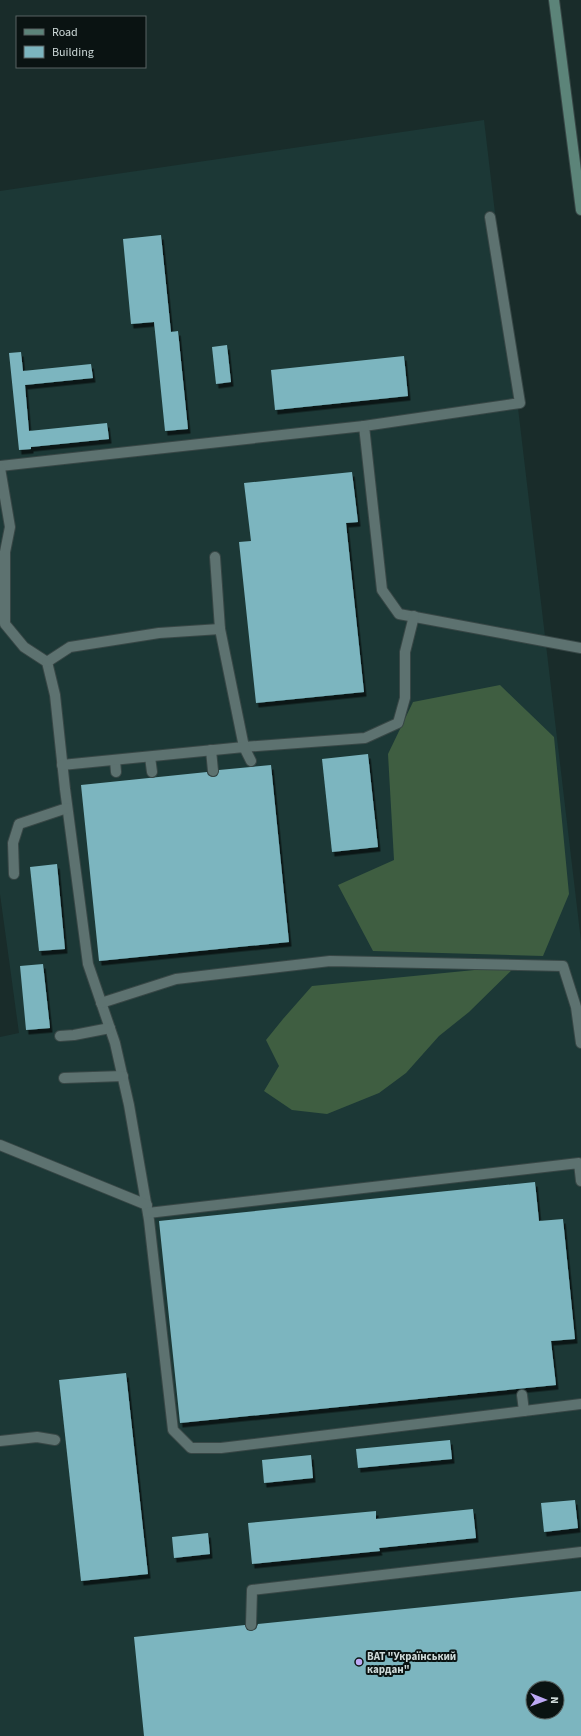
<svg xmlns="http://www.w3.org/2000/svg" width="581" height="1736" font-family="'Source Sans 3',sans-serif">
	<defs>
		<filter id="shadow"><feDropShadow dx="2.5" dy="4.5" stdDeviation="0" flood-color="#0009"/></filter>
	</defs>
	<rect width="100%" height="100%" fill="#192c2a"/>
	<path fill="#1c3836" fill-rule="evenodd" d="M484,120L581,941V1736H0V1037L19,1033L0,894V191ZM533,1688H557V1712H533Z"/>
	<g fill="#3f5e41">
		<path d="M500,685L554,737L569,894L543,956L373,951L338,885L394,860L388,754L413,702Z"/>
		<path d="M516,966L469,1012L439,1036L406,1073L379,1093L327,1114L292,1110L264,1091L279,1066L266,1040L283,1019L312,986Z"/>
	</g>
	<g fill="#7cb5bf" fill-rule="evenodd" filter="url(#shadow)">
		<path d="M161,235L171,332L178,331L188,429L165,431L154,322L131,324L123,239Z"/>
		<path d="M227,345L231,382L216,384L212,347Z"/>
		<path d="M21,352L23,371L91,364L93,378L25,385L29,431L107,423L109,439L31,447V449L19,450L9,353Z"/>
		<path d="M404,356L408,396L275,410L271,370Z"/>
		<path d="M352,472L358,522L346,523L364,692L256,703L239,542L251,541L244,483Z"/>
		<path d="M368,754L378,847L332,852L322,759Z"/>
		<path d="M271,765L289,942L99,961L81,785L207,772L208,775L213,777L217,776L219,770Z"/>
		<path d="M57,864L65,949L39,951L30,867Z"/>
		<path d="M43,964L50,1028L26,1030L20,966Z"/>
		<path d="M535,1182L539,1221L563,1219L575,1339L551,1341L556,1385L180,1423L159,1221Z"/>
		<path d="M126,1373L148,1574L81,1581L59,1380Z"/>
		<path d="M450,1440L452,1459L358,1468L356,1449Z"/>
		<path d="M311,1455L313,1478L264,1483L262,1460Z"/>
		<path d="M575,1500L578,1528L544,1532L541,1503Z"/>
		<path d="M473,1509L476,1538L379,1548L380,1551L252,1564L248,1523L376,1511V1519Z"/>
		<path d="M208,1533L210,1554L174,1558L172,1537Z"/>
		<path d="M581,1591V1736H144L134,1637L245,1625L247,1630L251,1631L256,1629L258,1624ZM533,1688H557V1712H533Z"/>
	</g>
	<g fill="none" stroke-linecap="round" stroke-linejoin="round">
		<defs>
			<g id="street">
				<path d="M490,217L520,403L364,426L382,590L399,614L581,648"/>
				<path d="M0,466L364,426"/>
				<path d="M0,468L10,527L5,552V624L24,647L47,662L55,695L65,789L88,964L115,1043L129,1105L149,1220L173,1430L191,1448H221L581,1404"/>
				<path d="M215,557L220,629L244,747L365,738L398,723L405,698V652L414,616"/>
				<path d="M47,662L70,647L159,633L220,629"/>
				<path d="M211,750L213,771"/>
				<path d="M150,757L152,772"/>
				<path d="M115,760L116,772"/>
				<path d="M62,765L244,747L251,761"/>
				<path d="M14,874L13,843L19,824L67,808"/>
				<path d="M101,1003L176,979L330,961L563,966L576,1007L581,1043"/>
				<path d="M60,1036L74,1035L110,1028"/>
				<path d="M64,1078L123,1076"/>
				<path d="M0,1145L147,1205"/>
				<path d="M148,1213L579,1163L581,1181"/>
				<path d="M522,1395L524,1411"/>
				<path d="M0,1441L37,1437L55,1440"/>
				<path d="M251,1625L252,1590L581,1552"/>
			</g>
			<path id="secondary" d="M554,0L581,210"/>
		</defs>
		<use href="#street" stroke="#384746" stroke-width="12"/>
		<use href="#secondary" stroke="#384746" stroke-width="12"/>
		<use href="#street" stroke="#5d7270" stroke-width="10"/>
		<use href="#secondary" stroke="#5c8479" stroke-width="10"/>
	</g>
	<circle fill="#bda9f5" stroke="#0a1312" stroke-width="1.5" cx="359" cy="1662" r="4"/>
	<g text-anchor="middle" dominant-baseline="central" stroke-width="4" stroke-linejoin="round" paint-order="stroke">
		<g font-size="11" font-weight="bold" fill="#cedad9" stroke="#0a1312" text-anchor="start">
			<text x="367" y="1656">ВАТ "Український<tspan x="367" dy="13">кардан"</tspan></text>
		</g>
	</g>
	<rect x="16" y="16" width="130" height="52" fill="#0a1312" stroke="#586362"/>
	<rect x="24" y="29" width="20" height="6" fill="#5c8479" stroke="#586362"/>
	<text x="52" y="36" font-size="12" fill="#cedad9">Road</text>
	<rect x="24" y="46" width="20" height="12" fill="#7cb5bf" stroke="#586362"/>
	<text x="52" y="56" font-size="12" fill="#cedad9">Building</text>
	<g transform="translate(545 1700) rotate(91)"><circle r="19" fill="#0a1312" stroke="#586362"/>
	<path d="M0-3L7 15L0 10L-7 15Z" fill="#bda9f5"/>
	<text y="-6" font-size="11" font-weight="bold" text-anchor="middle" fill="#cedad9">N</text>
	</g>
</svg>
